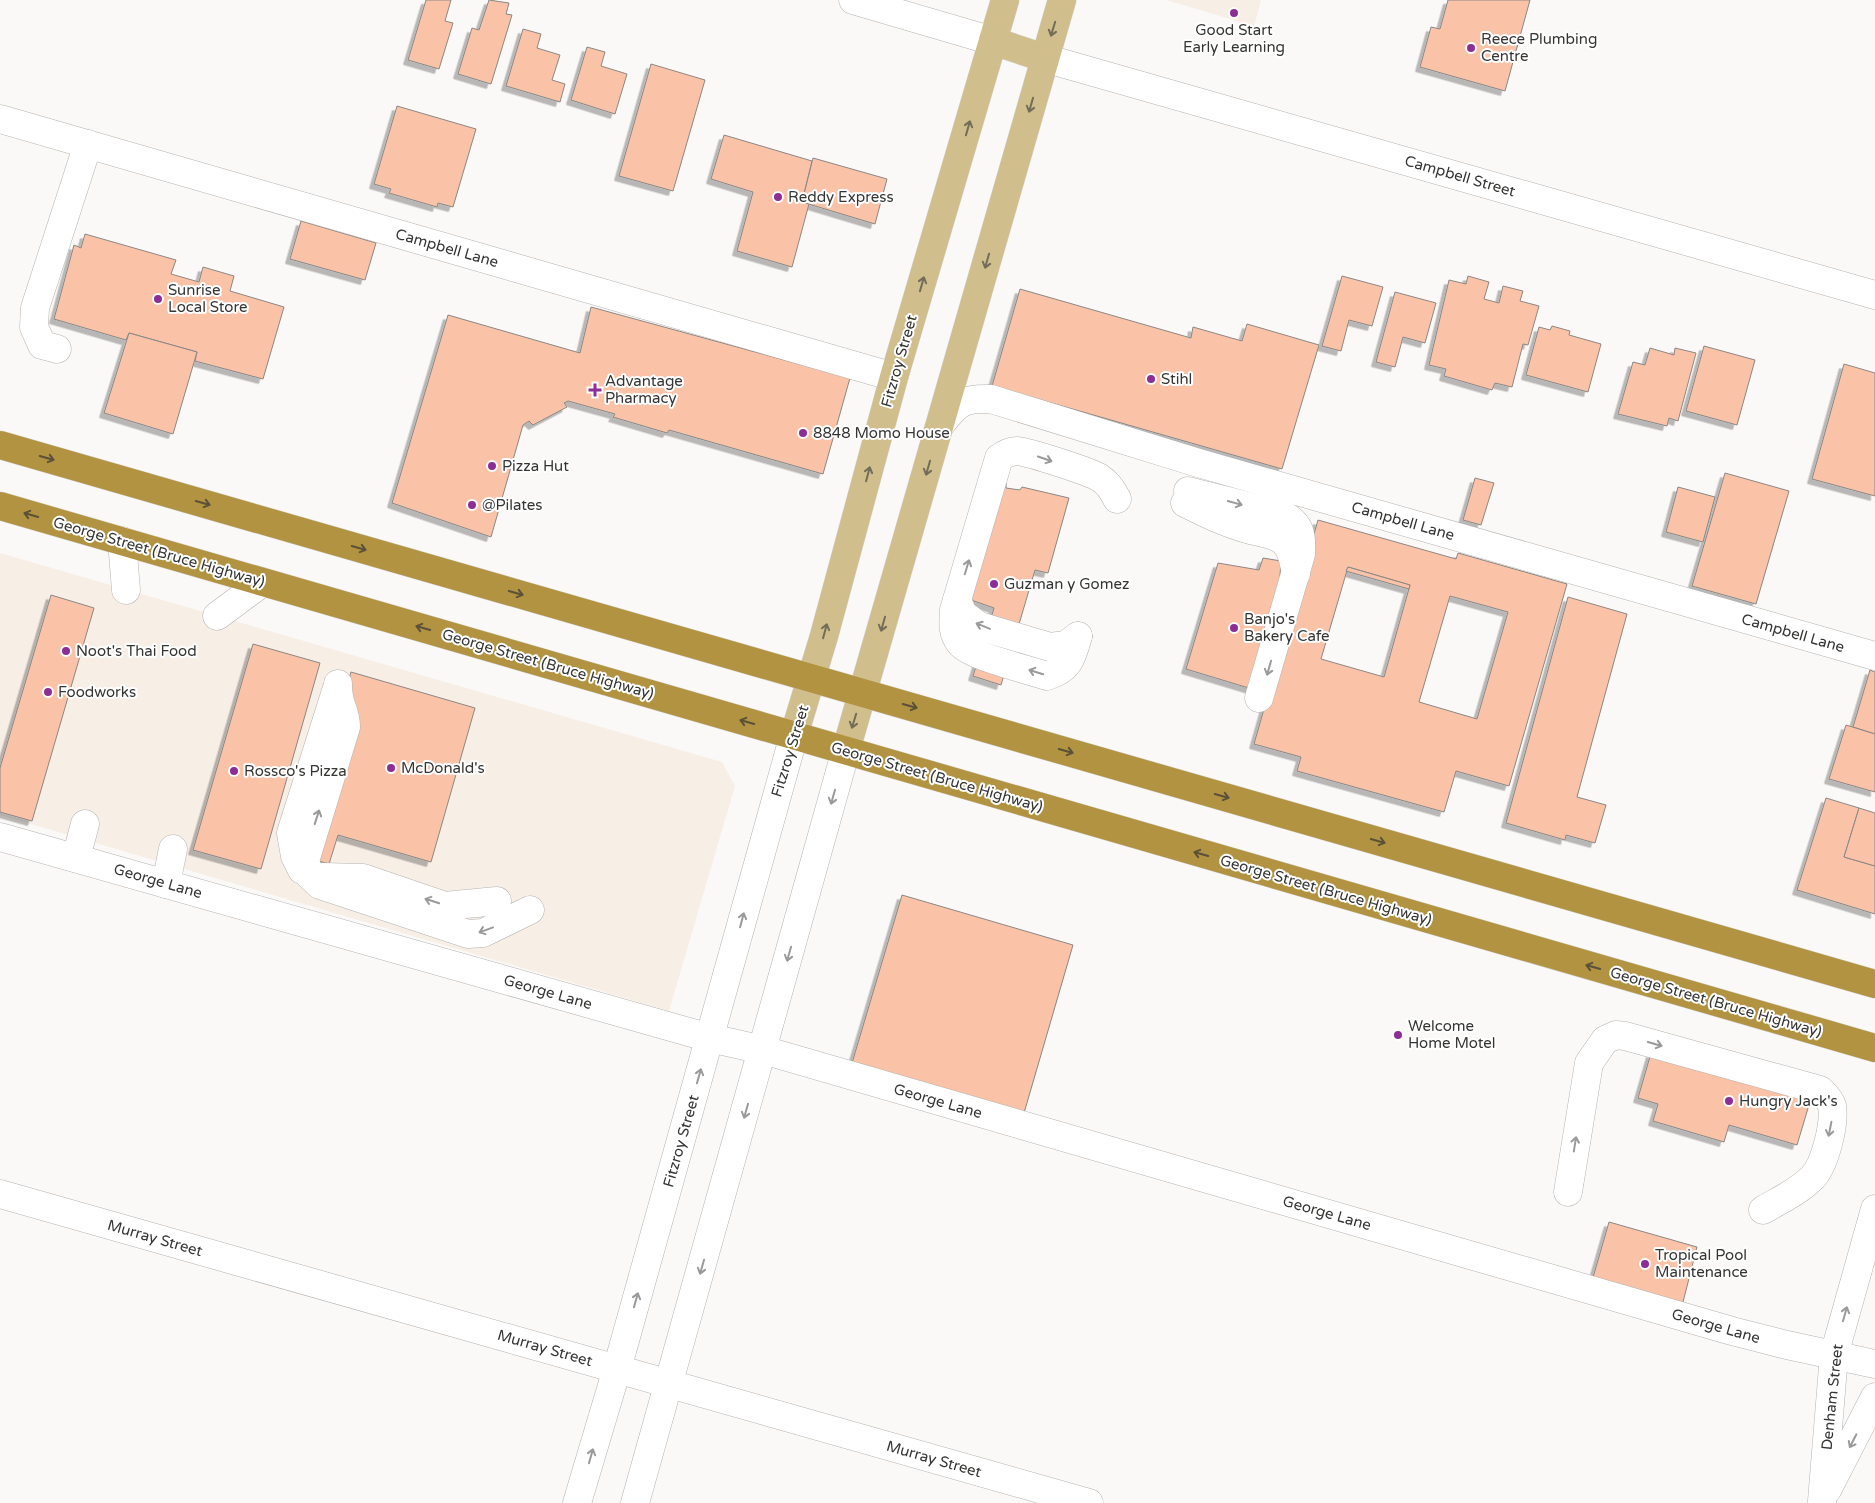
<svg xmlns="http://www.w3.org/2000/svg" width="1875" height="1503" font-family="'Varela Round',sans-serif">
	<defs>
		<filter id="shadow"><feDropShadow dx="-4.5" dy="4.5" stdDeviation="0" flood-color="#0004"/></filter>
	</defs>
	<rect width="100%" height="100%" fill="#fbf9f7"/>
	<g fill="#f7eee6">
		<path d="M1166,0H1261L1254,26Z"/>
		<path d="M0,553L722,762L735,786L669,1011L0,815Z"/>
	</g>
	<g fill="#fac2a6" stroke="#8a8785" fill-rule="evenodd" filter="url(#shadow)">
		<path d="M426,0H451L445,21L453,23L439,69L408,60Z"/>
		<path d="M489,0L509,3L506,14L512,15L491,84L458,74L472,28L479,30Z"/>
		<path d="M1448,0H1530L1505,91L1420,67L1431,27L1440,29Z"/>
		<path d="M523,29L541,34L537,48L560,55L552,80L565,84L560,102L506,86Z"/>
		<path d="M587,47L605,52L601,66L627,74L615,114L571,100Z"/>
		<path d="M651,64L705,80L673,191L619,176Z"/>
		<path d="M397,106L476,129L453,207L438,203L437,207L389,193L391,189L374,184Z"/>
		<path d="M724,135L812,161L802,202L809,204L792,267L737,251L753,192L711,179Z"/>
		<path d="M813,158L887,179L875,224L802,202Z"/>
		<path d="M301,221L376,243L365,280L290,259Z"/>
		<path d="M85,234L176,260L171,274L199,282L203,267L234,276L230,291L284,307L263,379L195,361L197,352L129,333L126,340L54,319L74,245L81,248Z"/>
		<path d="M1342,276L1383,287L1372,326L1349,320L1341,351L1322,346Z"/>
		<path d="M1468,276L1489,282L1484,299L1499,303L1503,286L1523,291L1520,301L1539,306L1528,345L1523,344L1512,387L1495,383L1492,390L1444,376L1446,369L1429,365L1449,280L1466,284Z"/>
		<path d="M1020,289L1191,338L1193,327L1242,341L1247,324L1319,345L1282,469L992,386Z"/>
		<path d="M1395,292L1436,303L1425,343L1403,337L1395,367L1376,362Z"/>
		<path d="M591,307L850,378L823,474L669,430L667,433L613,417L615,414L568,401L564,403L567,407L533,425L529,421L523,425L491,537L392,503L448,315L580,353Z"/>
		<path d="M1552,326L1570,331L1569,335L1601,344L1588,392L1526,375L1539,327L1550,330Z"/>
		<path d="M129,333L197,352L173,434L104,413Z"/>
		<path d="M1704,346L1755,360L1737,425L1686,411Z"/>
		<path d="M1650,348L1674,355L1675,348L1696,353L1678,421L1669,418L1667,426L1618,414L1633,362L1645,365Z"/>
		<path d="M1844,364L1875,373V496L1812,479Z"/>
		<path d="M1725,473L1789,491L1756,604L1692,586Z"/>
		<path d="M1475,478L1494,483L1481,525L1463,520Z"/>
		<path d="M1006,483V488L1020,490L1022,487L1069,498L1048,573L1035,570L1001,685L973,676L994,608L954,594Z"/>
		<path d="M1678,487L1715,497L1703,542L1666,532Z"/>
		<path d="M1318,520L1456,559L1458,553L1567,584L1509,786L1456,771L1444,812L1297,771L1301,757L1254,744ZM1348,567L1410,585L1384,677L1321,659ZM1450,596L1508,612L1477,719L1419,702Z"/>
		<path d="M1263,558L1281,561L1280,576L1296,580L1252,689L1186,669L1218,563L1259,570Z"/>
		<path d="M1348,567L1410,585L1409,589L1346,571Z"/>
		<path d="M51,595L94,608L32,821L0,812V768Z"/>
		<path d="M1568,597L1627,614L1577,797L1606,805L1595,843L1566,835L1565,840L1506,823Z"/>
		<path d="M253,644L320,663L261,869L193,850Z"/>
		<path d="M1870,670L1875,672V734L1853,727Z"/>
		<path d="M351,672L475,708L431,862L338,835L329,864L312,859L306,827Z"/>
		<path d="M1846,725L1875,734V792L1829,779Z"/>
		<path d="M1826,798L1859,808L1844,857L1875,866V914L1797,890Z"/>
		<path d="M1859,808L1875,813V866L1844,857Z"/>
		<path d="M902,895L1073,945L1024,1113L852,1063Z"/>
		<path d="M1651,1053L1812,1095L1797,1145L1729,1125L1724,1142L1653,1121L1658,1104L1638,1098Z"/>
		<path d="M1609,1222L1697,1247L1682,1306L1592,1281Z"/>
	</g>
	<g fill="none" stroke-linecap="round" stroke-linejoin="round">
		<defs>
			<g id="minor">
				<path d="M853,0L993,41"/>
				<path d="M1044,58L1875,295"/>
				<path d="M0,119L894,377"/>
				<path d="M57,349L42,345L34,327L35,308L88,144"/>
				<path d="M941,424C958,402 963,398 991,399L1195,462L1875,656"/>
				<path d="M1188,491L1284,515C1301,525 1302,535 1301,554L1259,698"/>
				<path d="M1185,503C1205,513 1225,523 1247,529C1259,533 1273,533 1283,541C1292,548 1294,563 1296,574"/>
				<path d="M122,541L126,590"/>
				<path d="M957,600L963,614L979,626L1050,647L1066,645L1078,636"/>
				<path d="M217,616L263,582"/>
				<path d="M1078,636C1072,657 1070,669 1047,676C1030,670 969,656 960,643C952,633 953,623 954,610L999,458C1005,454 1010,451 1017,451C1029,452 1091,472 1100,478C1108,483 1113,491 1117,499"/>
				<path d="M338,684C337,704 346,710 346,727L305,861L310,876L320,885L468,934L483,933L530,910"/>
				<path d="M0,837L710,1038L763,1050L1732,1331L1787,1345L1875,1364"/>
				<path d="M76,858L85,824"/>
				<path d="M302,870L295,856L291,833L337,688"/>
				<path d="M323,877L363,878L445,906L497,901"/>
				<path d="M166,884L173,849"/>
				<path d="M1568,1192L1589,1063L1605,1040L1616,1035L1625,1036L1820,1090C1825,1095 1830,1099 1832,1106C1835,1124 1825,1165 1812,1178C1798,1192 1780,1200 1763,1210"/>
				<path d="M0,1194L1089,1503"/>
				<path d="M1827,1490L1875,1397"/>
				<path d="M1822,1501L1834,1355L1875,1209"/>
				<path d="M577,1503L617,1369L794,735"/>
				<path d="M635,1503L846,750"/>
			</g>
			<g id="major">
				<path d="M993,41L1044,58"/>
				<path d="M794,735L824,636L894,377L1005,0"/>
				<path d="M846,750L1062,0"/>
			</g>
			<g id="highway">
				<path d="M0,445L1875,984"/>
				<path d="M0,506L1875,1048"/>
			</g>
		</defs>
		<use href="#minor" stroke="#b5b3b1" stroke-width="29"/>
		<use href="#major" stroke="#d7d7d6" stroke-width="29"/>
		<use href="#highway" stroke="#d7d7d6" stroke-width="29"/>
		<use href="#minor" stroke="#fff" stroke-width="28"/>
		<use href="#major" stroke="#d0be8d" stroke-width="28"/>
		<use href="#highway" stroke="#b19341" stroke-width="28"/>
	</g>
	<defs><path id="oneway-shaft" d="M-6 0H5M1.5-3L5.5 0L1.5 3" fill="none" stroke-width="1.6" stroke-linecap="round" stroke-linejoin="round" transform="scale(1.25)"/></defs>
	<g stroke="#736c58">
		<use href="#oneway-shaft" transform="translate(1053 29) rotate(107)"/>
		<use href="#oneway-shaft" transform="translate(1031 105) rotate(106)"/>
		<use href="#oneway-shaft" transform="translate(968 128) rotate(-74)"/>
		<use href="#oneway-shaft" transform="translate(987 261) rotate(106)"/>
		<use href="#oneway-shaft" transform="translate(922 284) rotate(-74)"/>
		<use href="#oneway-shaft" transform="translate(928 468) rotate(106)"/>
		<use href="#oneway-shaft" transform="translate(868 474) rotate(-75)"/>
		<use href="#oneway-shaft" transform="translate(883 624) rotate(106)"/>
		<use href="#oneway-shaft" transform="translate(825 631) rotate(-75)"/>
		<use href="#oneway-shaft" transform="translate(854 721) rotate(107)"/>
	</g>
	<g stroke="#5a5138">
		<use href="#oneway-shaft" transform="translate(47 458) rotate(16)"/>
		<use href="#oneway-shaft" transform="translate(203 503) rotate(16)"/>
		<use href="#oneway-shaft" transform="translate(31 515) rotate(-164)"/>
		<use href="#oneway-shaft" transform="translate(359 548) rotate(16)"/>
		<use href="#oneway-shaft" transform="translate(516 593) rotate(16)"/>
		<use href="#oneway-shaft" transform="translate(423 628) rotate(-164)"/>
		<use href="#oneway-shaft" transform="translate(910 706) rotate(16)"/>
		<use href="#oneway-shaft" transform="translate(747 722) rotate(-164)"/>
		<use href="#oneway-shaft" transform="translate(1066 751) rotate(16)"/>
		<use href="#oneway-shaft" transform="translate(1222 796) rotate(16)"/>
		<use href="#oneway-shaft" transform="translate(1378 841) rotate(16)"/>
		<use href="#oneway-shaft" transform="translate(1201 854) rotate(-164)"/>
		<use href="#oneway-shaft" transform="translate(1593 967) rotate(-164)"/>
	</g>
	<g stroke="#9a9a9a">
		<use href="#oneway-shaft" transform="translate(1045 459) rotate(19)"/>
		<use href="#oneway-shaft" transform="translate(1235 503) rotate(15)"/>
		<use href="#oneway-shaft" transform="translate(967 567) rotate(-73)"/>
		<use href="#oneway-shaft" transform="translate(983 626) rotate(-158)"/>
		<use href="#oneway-shaft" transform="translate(1269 668) rotate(106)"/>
		<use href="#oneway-shaft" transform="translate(1036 672) rotate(-163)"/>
		<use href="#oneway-shaft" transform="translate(833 797) rotate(106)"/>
		<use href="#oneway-shaft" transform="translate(317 817) rotate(-72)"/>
		<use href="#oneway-shaft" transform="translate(432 901) rotate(-162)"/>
		<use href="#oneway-shaft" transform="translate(742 920) rotate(-75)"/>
		<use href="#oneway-shaft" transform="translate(486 930) rotate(160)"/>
		<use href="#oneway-shaft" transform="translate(789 954) rotate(106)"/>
		<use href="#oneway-shaft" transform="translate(1655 1044) rotate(16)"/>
		<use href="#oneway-shaft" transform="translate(699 1076) rotate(-74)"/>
		<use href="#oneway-shaft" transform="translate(746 1111) rotate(106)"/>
		<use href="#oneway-shaft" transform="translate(1830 1129) rotate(101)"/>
		<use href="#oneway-shaft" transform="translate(1575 1144) rotate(-81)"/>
		<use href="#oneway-shaft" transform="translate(702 1267) rotate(106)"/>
		<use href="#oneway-shaft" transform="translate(636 1300) rotate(-74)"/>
		<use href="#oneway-shaft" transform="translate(1845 1314) rotate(-74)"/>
		<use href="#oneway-shaft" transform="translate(1853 1441) rotate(117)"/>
		<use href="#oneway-shaft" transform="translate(591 1456) rotate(-74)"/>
	</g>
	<g fill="#8d2d96" stroke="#fff" stroke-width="2">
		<circle cx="1234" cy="13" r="5"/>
		<circle cx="1471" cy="48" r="5"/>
		<circle cx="778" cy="197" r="5"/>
		<circle cx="158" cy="299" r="5"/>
		<circle cx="1151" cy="379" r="5"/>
		<path d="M592.5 382.5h5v5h5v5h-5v5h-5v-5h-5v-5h5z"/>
		<circle cx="803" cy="433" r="5"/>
		<circle cx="492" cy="466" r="5"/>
		<circle cx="472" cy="505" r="5"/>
		<circle cx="994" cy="584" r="5"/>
		<circle cx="1234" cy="628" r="5"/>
		<circle cx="66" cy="651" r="5"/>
		<circle cx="48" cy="692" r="5"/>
		<circle cx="391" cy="768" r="5"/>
		<circle cx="234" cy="771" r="5"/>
		<circle cx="1398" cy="1035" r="5"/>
		<circle cx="1729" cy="1101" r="5"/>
		<circle cx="1645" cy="1264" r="5"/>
	</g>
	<g text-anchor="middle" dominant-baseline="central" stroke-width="4" stroke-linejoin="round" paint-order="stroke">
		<g font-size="15" fill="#353534" stroke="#fff" text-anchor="start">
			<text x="1234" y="30" text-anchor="middle">Good Start<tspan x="1234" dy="17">Early Learning</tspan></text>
			<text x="1481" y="39">Reece Plumbing<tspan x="1481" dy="17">Centre</tspan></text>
			<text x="788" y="197">Reddy Express</text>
			<text x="168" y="290">Sunrise<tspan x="168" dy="17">Local Store</tspan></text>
			<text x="1161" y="379">Stihl</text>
			<text x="605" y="381">Advantage<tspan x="605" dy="17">Pharmacy</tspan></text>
			<text x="813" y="433">8848 Momo House</text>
			<text x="502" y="466">Pizza Hut</text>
			<text x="482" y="505">@Pilates</text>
			<text x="1004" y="584">Guzman y Gomez</text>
			<text x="1244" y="619">Banjo's<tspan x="1244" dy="17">Bakery Cafe</tspan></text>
			<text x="76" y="651">Noot's Thai Food</text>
			<text x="58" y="692">Foodworks</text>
			<text x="401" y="768">McDonald's</text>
			<text x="244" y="771">Rossco's Pizza</text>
			<text x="1408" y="1026">Welcome<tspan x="1408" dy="17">Home Motel</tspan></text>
			<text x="1739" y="1101">Hungry Jack's</text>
			<text x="1655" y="1255">Tropical Pool<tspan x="1655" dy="17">Maintenance</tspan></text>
		</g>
		<g font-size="15" fill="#353534" stroke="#fff">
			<text transform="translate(1460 176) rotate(16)">Campbell Street</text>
			<text transform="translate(447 248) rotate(16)">Campbell Lane</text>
			<text transform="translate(899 361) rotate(-74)">Fitzroy Street</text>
			<text transform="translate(1403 521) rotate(16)">Campbell Lane</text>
			<text transform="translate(159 552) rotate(16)">George Street (Bruce Highway)</text>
			<text transform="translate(1793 633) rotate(16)">Campbell Lane</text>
			<text transform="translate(548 664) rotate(16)">George Street (Bruce Highway)</text>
			<text transform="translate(790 751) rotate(-73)">Fitzroy Street</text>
			<text transform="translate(937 777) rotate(16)">George Street (Bruce Highway)</text>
			<text transform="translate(158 881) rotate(16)">George Lane</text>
			<text transform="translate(1326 890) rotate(16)">George Street (Bruce Highway)</text>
			<text transform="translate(548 992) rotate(16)">George Lane</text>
			<text transform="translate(1716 1002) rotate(16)">George Street (Bruce Highway)</text>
			<text transform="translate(938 1101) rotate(16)">George Lane</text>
			<text transform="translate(681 1141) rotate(-74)">Fitzroy Street</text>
			<text transform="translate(1327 1213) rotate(16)">George Lane</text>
			<text transform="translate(155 1238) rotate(16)">Murray Street</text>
			<text transform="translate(1716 1326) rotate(16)">George Lane</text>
			<text transform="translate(545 1348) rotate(16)">Murray Street</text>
			<text transform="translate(1832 1397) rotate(-84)">Denham Street</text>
			<text transform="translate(934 1459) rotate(16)">Murray Street</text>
		</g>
	</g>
</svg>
